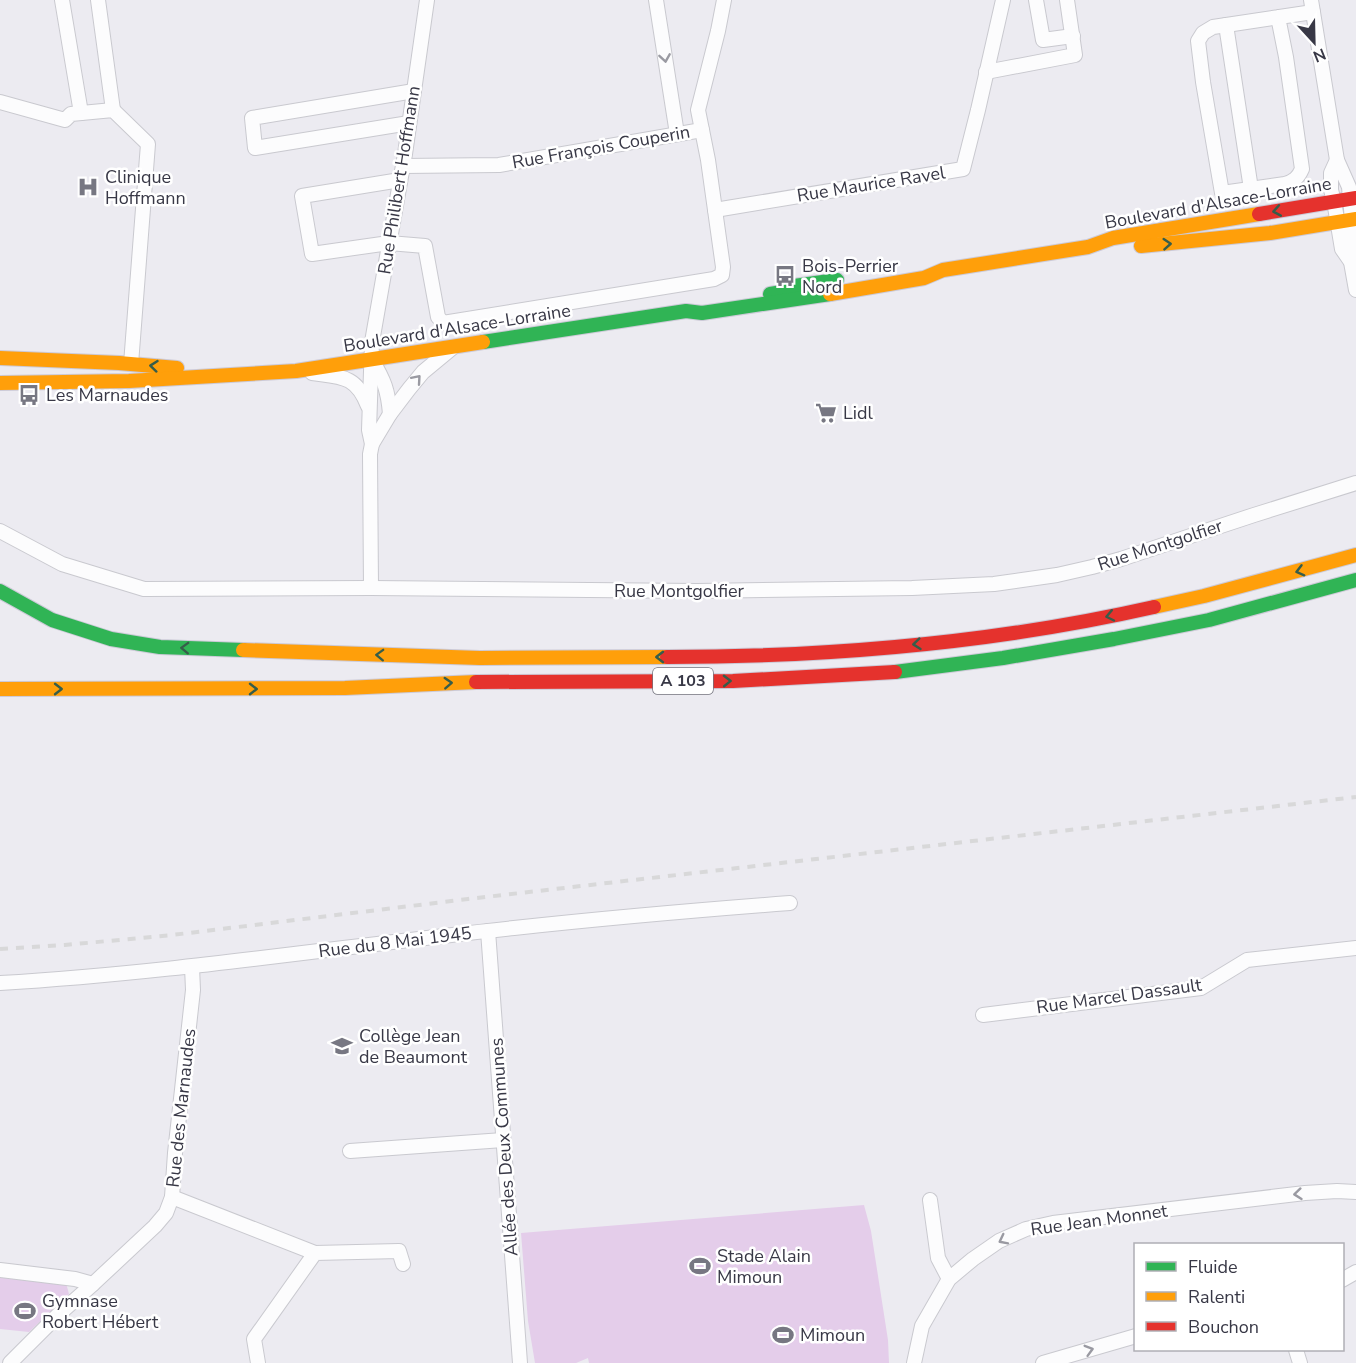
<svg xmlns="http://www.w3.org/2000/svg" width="1356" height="1363" font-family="'Nunito Sans',sans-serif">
	<rect width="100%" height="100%" fill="#ecebf1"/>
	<g fill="#e4cdea">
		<path d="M864,1205L871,1231L888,1340L889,1363H589L588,1358L576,1363H535L528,1321L521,1233Z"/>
		<path d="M0,1275L66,1283L69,1294L29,1332L0,1329Z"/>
	</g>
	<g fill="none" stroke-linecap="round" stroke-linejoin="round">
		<defs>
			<g id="street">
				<path d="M62,0L81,113"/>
				<path d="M98,0L113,110"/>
				<path d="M656,0L677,134"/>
				<path d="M1036,0L1043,40L1073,36"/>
				<path d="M1311,0L1337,160L1349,187L1352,220L1350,231L1355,252L1351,262"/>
				<path d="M1278,17L1286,57L1302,169C1298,178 1294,181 1285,184L1222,193L1203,82L1198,41L1203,33L1213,27L1313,12"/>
				<path d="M1226,25L1251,189"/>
				<path d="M986,72L1075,55L1067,0"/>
				<path d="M0,102L65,120L71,114L113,110L148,144L131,364"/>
				<path d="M409,123L255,148L252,118L414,91"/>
				<path d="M1337,160L1331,173V190L1334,201L1342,249L1351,262L1356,290"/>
				<path d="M403,166L499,165L702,130"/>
				<path d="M400,180L302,196L312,254L389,243L425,246L438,317L443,323L714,279L722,275L723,267L708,160L698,110L718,31L724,0"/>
				<path d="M715,210L963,169L978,110L1003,0"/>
				<path d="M372,360C384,380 388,390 390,414"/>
				<path d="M312,373C341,377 356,375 368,406"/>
				<path d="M372,444L369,430L372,342L405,154L427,0"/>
				<path d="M0,531L62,564L144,589L371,588L697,591L912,588L994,584L1057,575L1092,567L1121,559L1254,515L1356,483"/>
				<path d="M371,588L370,454L372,444L390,414L409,389L423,372L452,348"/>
				<path d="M488,931L520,1363"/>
				<path d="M0,983C172,973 343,946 514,928C606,918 698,910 790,903"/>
				<path d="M983,1015L1201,988L1247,960L1356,948"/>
				<path d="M350,1151L503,1140"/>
				<path d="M172,1197L315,1253"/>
				<path d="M930,1200L938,1258L949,1279"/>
				<path d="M0,1270L75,1279L93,1284"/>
				<path d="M1342,1280L1356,1272"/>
				<path d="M1296,1350L1300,1363"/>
				<path d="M10,1363L59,1314L93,1284L155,1226L166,1213L172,1197L175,1153L193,990L192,967"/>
				<path d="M258,1363L254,1339L315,1253L399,1251L403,1264"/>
				<path d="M914,1363L922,1326L949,1279L973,1259L999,1241L1026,1229L1053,1223L1305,1193L1337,1191L1356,1192"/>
				<path d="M1043,1363L1136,1336"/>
			</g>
			<g id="fast">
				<path d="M770,294L788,291L794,286L837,280"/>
				<path d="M483,342L686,311L702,313L830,294"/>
				<path d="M0,591L52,620L111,639L160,647L243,650"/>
				<path d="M895,672L1003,658L1114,639L1209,620L1356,580"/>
			</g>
			<g id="slow">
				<path d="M1141,246L1270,233L1356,219"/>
				<path d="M830,294L924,278L943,270L1088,247L1113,238L1259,214"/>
				<path d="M0,358L119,363L177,368"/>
				<path d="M0,383L129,381L296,371L483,342"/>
				<path d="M1154,607L1204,596L1356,555"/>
				<path d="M243,650L480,658L667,657"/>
				<path d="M0,689L345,688L476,682"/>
			</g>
			<g id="jam">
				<path d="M1259,214L1356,198"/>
				<path d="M667,657C830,657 995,643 1154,607"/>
				<path d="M476,682L733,681L895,672"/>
			</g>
		</defs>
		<use href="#street" stroke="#c9c9cf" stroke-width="16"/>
		<use href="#fast" stroke="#cccad7" stroke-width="16"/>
		<use href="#slow" stroke="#cccad7" stroke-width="16"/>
		<use href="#jam" stroke="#cccad7" stroke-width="16"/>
		<use href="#street" stroke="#fcfcfd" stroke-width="14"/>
		<use href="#fast" stroke="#30b455" stroke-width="14"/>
		<use href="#slow" stroke="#ff9f0a" stroke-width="14"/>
		<use href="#jam" stroke="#e5322d" stroke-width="14"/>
		<path stroke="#d8d8d9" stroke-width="4" stroke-dasharray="8 8" stroke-linecap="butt" d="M0,949L65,945L172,935L468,899L1356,797"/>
	</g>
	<defs><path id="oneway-chevron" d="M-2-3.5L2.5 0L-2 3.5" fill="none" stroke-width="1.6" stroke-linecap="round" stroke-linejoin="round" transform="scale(1.5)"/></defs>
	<g stroke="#9a9aa2">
		<use href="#oneway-chevron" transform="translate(665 58) rotate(81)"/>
		<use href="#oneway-chevron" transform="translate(417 379) rotate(-49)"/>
		<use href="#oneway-chevron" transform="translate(1298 1194) rotate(174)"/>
		<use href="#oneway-chevron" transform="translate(1003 1240) rotate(153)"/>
		<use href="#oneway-chevron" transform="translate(1089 1350) rotate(-16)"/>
	</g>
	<g stroke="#365d4a">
		<use href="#oneway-chevron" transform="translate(1277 211) rotate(170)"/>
		<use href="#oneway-chevron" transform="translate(1167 244) rotate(-4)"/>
		<use href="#oneway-chevron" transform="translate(154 366) rotate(-174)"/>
		<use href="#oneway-chevron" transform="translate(1300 571) rotate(165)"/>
		<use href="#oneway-chevron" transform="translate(1110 616) rotate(168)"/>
		<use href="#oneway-chevron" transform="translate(917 644) rotate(174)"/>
		<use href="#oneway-chevron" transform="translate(185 648) rotate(-178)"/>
		<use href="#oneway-chevron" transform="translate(380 655) rotate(-178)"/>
		<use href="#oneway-chevron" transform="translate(660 657) rotate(180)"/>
		<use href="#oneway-chevron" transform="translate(727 681) rotate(-1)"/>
		<use href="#oneway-chevron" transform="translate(448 683) rotate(-3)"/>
		<use href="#oneway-chevron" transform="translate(58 689)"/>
		<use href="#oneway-chevron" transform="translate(253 689)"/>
	</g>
	<defs>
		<symbol id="hospital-bare" viewBox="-9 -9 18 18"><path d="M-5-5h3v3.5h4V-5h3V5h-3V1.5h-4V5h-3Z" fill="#777782" stroke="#fff" stroke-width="2.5" paint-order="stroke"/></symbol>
		<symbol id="bus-bare" viewBox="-9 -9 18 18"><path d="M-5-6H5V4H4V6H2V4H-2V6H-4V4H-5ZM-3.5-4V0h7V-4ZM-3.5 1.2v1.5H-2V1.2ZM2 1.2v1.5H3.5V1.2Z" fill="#777782" stroke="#fff" stroke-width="2.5" paint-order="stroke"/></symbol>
		<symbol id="supermarket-bare" viewBox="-9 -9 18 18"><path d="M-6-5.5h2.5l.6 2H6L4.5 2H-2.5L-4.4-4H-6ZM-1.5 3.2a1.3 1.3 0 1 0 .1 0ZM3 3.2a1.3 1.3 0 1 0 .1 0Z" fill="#777782" stroke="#fff" stroke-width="2.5" paint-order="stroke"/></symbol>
		<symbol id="school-bare" viewBox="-9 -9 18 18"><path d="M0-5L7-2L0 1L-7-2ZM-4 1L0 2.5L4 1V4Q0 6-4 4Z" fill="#777782" stroke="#fff" stroke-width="2.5" paint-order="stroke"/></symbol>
		<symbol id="stadium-bare" viewBox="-9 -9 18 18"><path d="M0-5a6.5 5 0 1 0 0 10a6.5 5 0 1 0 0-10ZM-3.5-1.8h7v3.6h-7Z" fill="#777782" stroke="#fff" stroke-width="2.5" paint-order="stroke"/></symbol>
	</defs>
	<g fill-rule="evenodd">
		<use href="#hospital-bare" x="73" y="172" width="30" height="30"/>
		<use href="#bus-bare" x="770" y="261" width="30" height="30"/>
		<use href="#bus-bare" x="14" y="380" width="30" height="30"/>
		<use href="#supermarket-bare" x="811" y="398" width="30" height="30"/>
		<use href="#school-bare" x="327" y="1031" width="30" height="30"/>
		<use href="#stadium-bare" x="685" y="1251" width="30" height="30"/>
		<use href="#stadium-bare" x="10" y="1296" width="30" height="30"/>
		<use href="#stadium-bare" x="768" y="1320" width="30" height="30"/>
	</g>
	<g text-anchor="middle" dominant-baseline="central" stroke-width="5" stroke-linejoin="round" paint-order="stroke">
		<rect fill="#fff" stroke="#74747e" stroke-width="1.5" x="653" y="668" width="60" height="26" rx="4.5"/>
		<g font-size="16" font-weight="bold" fill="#383846">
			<text x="683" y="681">A 103</text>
		</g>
		<g font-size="18" fill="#383846" stroke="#fff">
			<text transform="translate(601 147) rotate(-10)">Rue François Couperin</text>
			<text transform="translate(399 180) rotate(-81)">Rue Philibert Hoffmann</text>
			<text transform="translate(871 184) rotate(-9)">Rue Maurice Ravel</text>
			<text transform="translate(1218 203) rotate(-10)">Boulevard d'Alsace-Lorraine</text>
			<text transform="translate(457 328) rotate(-9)">Boulevard d'Alsace-Lorraine</text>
			<text transform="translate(1160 545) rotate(-18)">Rue Montgolfier</text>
			<text x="679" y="591">Rue Montgolfier</text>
			<text transform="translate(395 942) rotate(-7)">Rue du 8 Mai 1945</text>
			<text transform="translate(1119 996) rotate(-8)">Rue Marcel Dassault</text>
			<text transform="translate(181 1108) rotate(-84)">Rue des Marnaudes</text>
			<text transform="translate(504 1147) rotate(-94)">Allée des Deux Communes</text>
			<text transform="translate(1099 1220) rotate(-8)">Rue Jean Monnet</text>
		</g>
		<g font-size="18" fill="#383846" stroke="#fff" text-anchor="start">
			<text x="105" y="177">Clinique<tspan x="105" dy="21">Hoffmann</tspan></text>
			<text x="802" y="266">Bois-Perrier<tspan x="802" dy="21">Nord</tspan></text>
			<text x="46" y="395">Les Marnaudes</text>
			<text x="843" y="413">Lidl</text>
			<text x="359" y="1036">Collège Jean<tspan x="359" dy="21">de Beaumont</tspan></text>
			<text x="717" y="1256">Stade Alain<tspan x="717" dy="21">Mimoun</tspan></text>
			<text x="42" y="1301">Gymnase<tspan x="42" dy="21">Robert Hébert</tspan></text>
			<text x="800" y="1335">Mimoun</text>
		</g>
	</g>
	<rect x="1134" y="1243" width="210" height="108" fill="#ffffff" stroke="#afafb5" stroke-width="1.5"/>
	<rect x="1146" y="1262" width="30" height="9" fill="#30b455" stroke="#afafb5" stroke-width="1.5"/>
	<text x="1188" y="1273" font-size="18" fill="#383846">Fluide</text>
	<rect x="1146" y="1292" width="30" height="9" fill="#ff9f0a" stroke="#afafb5" stroke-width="1.5"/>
	<text x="1188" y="1303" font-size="18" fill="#383846">Ralenti</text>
	<rect x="1146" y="1322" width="30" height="9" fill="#e5322d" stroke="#afafb5" stroke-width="1.5"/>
	<text x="1188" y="1333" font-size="18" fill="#383846">Bouchon</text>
	<g transform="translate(1314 42) rotate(158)" stroke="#ffffff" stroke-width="4.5" paint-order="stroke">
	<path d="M0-4.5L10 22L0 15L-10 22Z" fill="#383846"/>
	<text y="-9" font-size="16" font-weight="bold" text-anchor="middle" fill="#383846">N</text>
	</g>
</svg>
